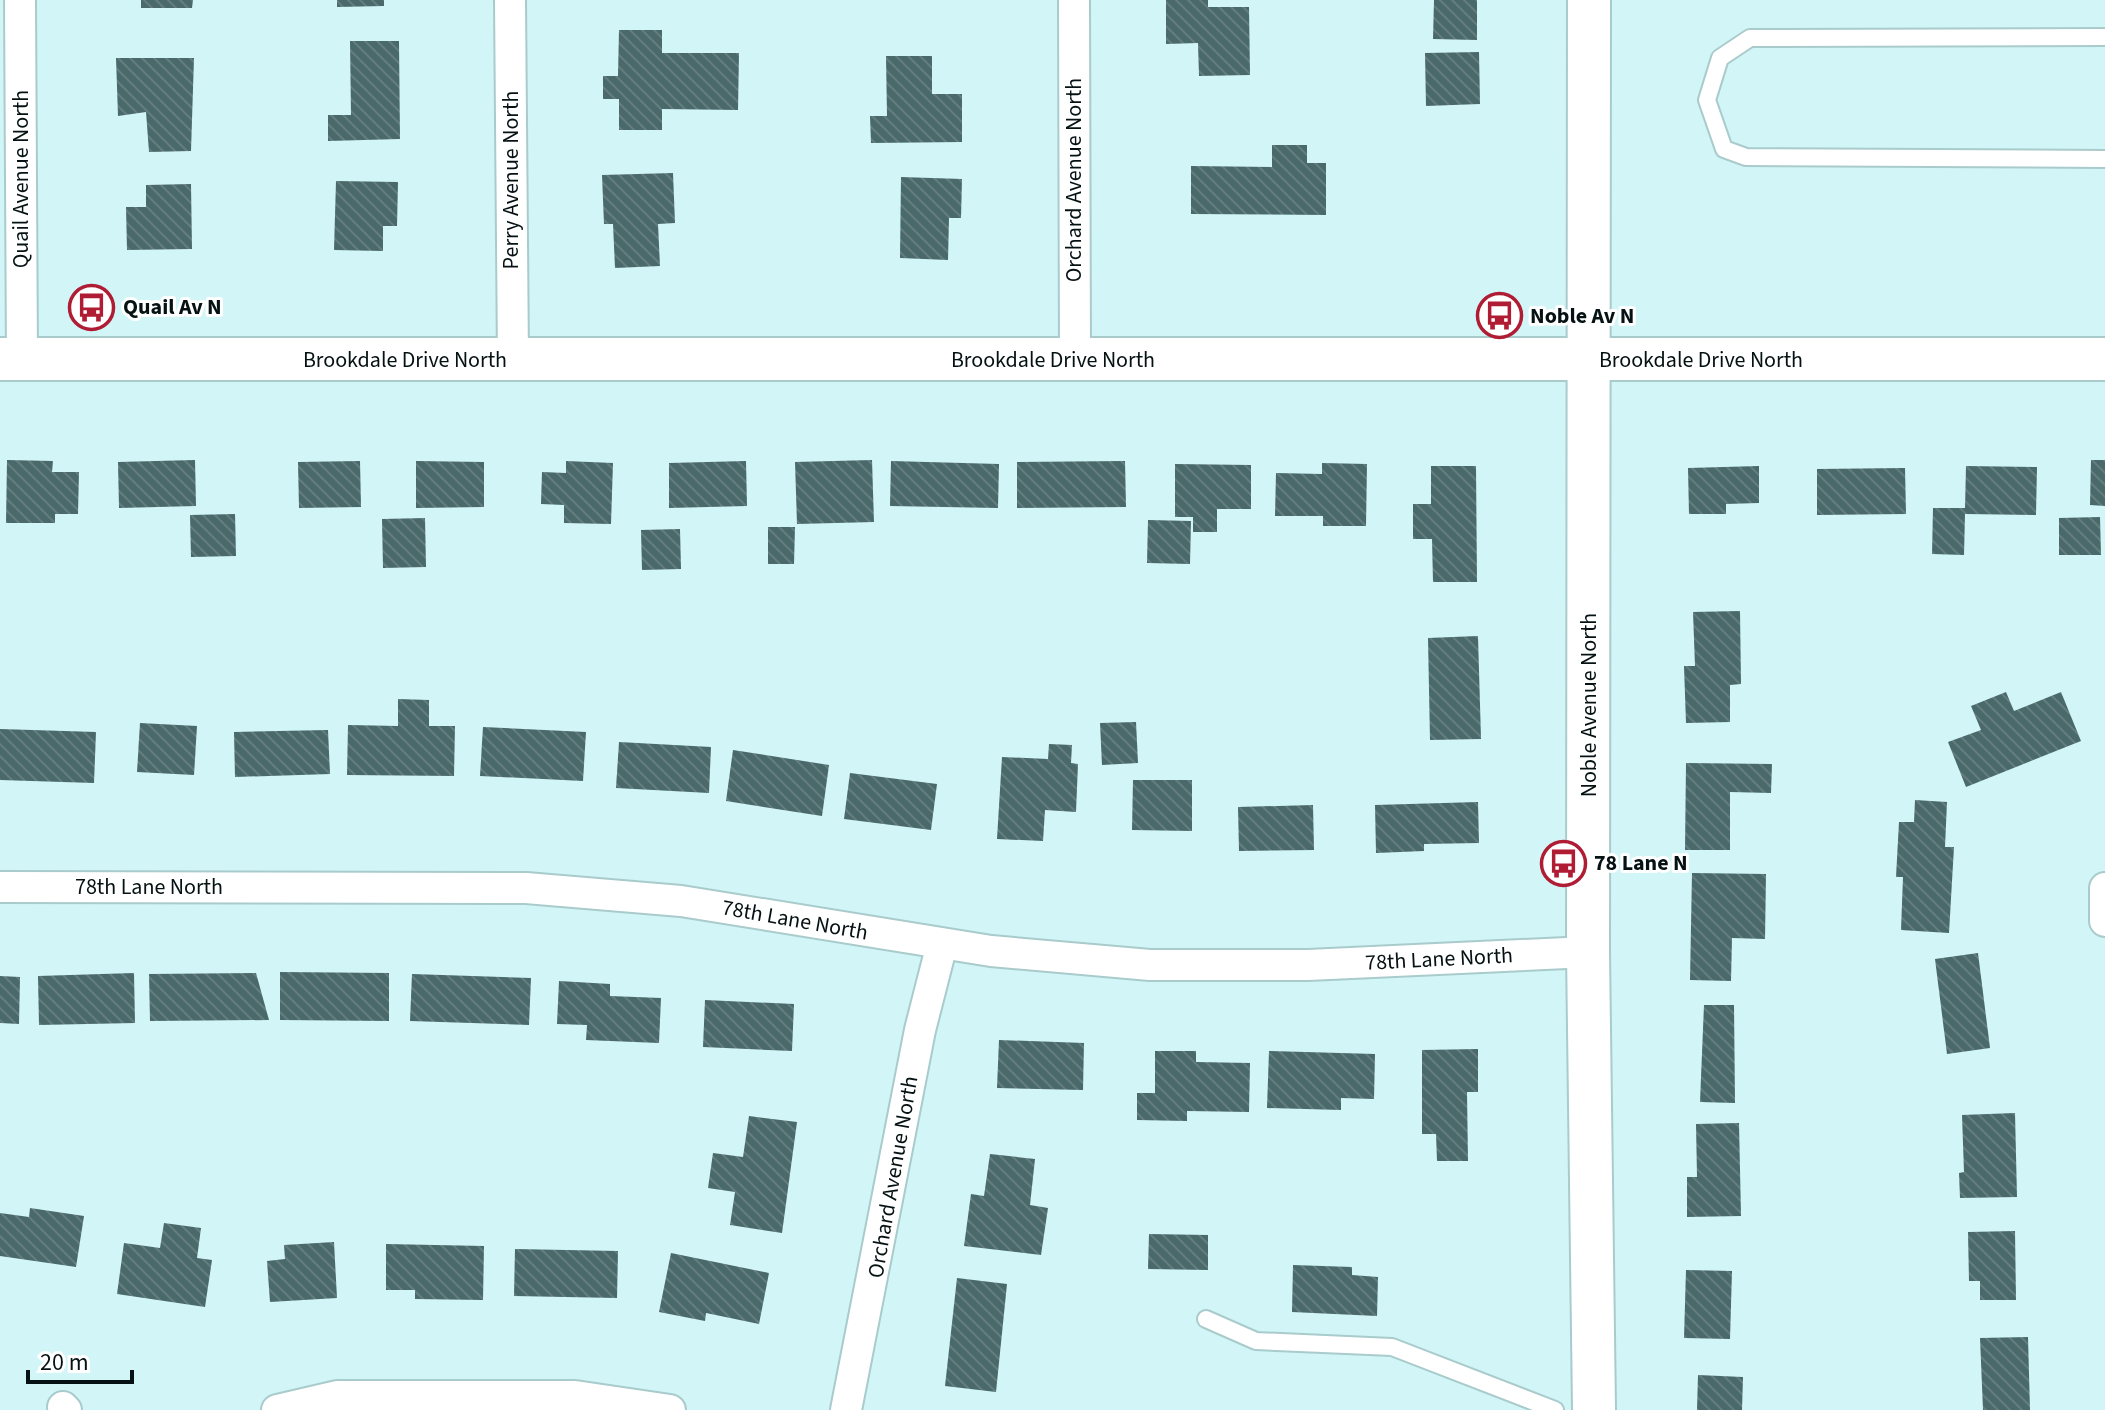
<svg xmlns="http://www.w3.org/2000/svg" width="2105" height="1410" font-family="'Source Sans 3',sans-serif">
	<defs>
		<pattern id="building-back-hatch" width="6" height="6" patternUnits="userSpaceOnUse" patternTransform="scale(2)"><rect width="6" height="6" fill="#4a696b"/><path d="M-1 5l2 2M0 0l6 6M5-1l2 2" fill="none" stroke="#647d7e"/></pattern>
	</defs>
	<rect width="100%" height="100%" fill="#d2f5f7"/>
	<g fill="url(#building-back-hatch)">
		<path d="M141,0H193L192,8H141Z"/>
		<path d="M337,0H384V6L337,7Z"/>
		<path d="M1166,0H1208V7H1249L1250,75L1199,76L1198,43L1166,44Z"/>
		<path d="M1434,0H1477V40L1433,39Z"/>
		<path d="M619,30H662V53H739L738,110L662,109V130H619V99H603V76H618Z"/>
		<path d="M350,41H399L400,139L328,141V115H351Z"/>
		<path d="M1479,52L1480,104L1426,106L1425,53Z"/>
		<path d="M886,56H932V94H962V142L871,143L870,116H887Z"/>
		<path d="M116,58H194L191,151L149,152L146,112L118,116Z"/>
		<path d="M1272,145H1307V163H1326V215L1191,214V166L1272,167Z"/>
		<path d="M673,173L675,223L658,224L660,266L615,268L613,224H604L602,175Z"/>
		<path d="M901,177L962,179L961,218H949L948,260L900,258Z"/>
		<path d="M336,181L398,182L397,226H383V251L334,250Z"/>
		<path d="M191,184L192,249L127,250L126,207H146V185Z"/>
		<path d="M7,460L53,461L52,472H79L78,514H55V523H6Z"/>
		<path d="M195,460L196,506L119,508L118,462Z"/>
		<path d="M872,460L874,522L797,524L795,462Z"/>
		<path d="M2091,460H2105V506L2090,505Z"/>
		<path d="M360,461L361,507L299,508L298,462Z"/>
		<path d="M416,461L484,462V507L416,508Z"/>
		<path d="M566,461L613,463L611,524L564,523V505L541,504L542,472L566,473Z"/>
		<path d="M746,461L747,506L669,508V463Z"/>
		<path d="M891,461L999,464L998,508L890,506Z"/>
		<path d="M1125,461L1126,507L1017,508V462Z"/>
		<path d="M1322,463L1367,464L1366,526H1323V516H1275L1276,473L1322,474Z"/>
		<path d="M1175,464L1251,465V509H1217V532H1193V517H1175Z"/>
		<path d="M1431,466H1476L1477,582H1433L1432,539H1413V504H1431Z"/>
		<path d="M1759,466V503L1726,504V514H1689L1688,468Z"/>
		<path d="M1966,466L2037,467L2036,515L1965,514L1964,555L1932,554L1933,508H1965Z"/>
		<path d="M1905,468L1906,514L1817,515V469Z"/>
		<path d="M235,514L236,556L191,557L190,515Z"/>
		<path d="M2100,517L2101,555H2059V518Z"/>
		<path d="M425,518L426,567L383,568L382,519Z"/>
		<path d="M1148,520L1191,521L1190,564L1147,563Z"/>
		<path d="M768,527H795L794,564H768Z"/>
		<path d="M680,529L681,569L642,570L641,530Z"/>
		<path d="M1740,611L1741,684L1730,685V722L1686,723L1684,666H1695L1693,612Z"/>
		<path d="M1478,636L1481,739L1430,740L1428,638Z"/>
		<path d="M2006,692L2014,711L2061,692L2081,741L1966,787L1948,742L1981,730L1971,706Z"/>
		<path d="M398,699L429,700V726H455L454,776L347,775L348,725L398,726Z"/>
		<path d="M1136,722L1138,763L1102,765L1100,723Z"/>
		<path d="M140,723L197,726L194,775L137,772Z"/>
		<path d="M483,727L586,732L583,781L480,776Z"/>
		<path d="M0,729L96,732L94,783L0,780Z"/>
		<path d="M328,730L330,774L235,777L234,732Z"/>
		<path d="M619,742L711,747L709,793L616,788Z"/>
		<path d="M1049,744L1072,745L1071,763L1078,764L1076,812L1045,810L1043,841L997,839L1002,757L1048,759Z"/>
		<path d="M733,750L829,765L822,816L726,801Z"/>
		<path d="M1686,763L1772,764L1771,793L1730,792V850H1685Z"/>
		<path d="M850,773L937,784L931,830L844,819Z"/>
		<path d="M1133,780H1192V831L1132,830Z"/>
		<path d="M1915,800L1947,802L1945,847H1954L1949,933L1901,930L1903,877H1896L1899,822H1914Z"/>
		<path d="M1478,802L1479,843L1424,844V851L1376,853L1375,805Z"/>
		<path d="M1313,805L1314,850L1239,851L1238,807Z"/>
		<path d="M1692,873L1766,874L1765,939L1732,938L1731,981L1690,980Z"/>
		<path d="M1978,953L1990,1048L1947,1054L1935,959Z"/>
		<path d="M280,972L389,973V1021L280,1020Z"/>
		<path d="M134,973L135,1023L39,1025L38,976Z"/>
		<path d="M256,973L269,1020L150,1021L149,974Z"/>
		<path d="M412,974L531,978L529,1025L410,1021Z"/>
		<path d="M0,976L20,977L19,1024L0,1023Z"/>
		<path d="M559,981L610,984V996L661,998L659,1043L586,1040L587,1025L557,1024Z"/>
		<path d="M705,1000L794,1004L792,1051L703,1047Z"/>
		<path d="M1704,1005H1734L1735,1103L1700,1102Z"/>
		<path d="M999,1040L1084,1043L1083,1090L997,1088Z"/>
		<path d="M1478,1049V1092H1467L1468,1161H1437L1436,1134H1422V1050Z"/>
		<path d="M1155,1051H1196V1062L1250,1063L1249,1112L1187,1111V1121L1137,1120V1093H1155Z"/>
		<path d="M1269,1051L1375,1054L1374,1099L1341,1098V1110L1267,1108Z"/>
		<path d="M2015,1113L2017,1197L1960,1198L1959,1173L1964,1172L1962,1115Z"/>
		<path d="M749,1116L797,1122L782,1233L730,1225L735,1192L708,1188L713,1153L743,1157Z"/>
		<path d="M1739,1123L1741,1216L1687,1217V1177H1697L1696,1124Z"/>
		<path d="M990,1154L1035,1159L1030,1205L1048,1208L1041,1255L964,1246L971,1194L984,1196Z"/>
		<path d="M30,1208L84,1216L76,1267L0,1256V1213L29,1217Z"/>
		<path d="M164,1223L201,1228L197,1258L212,1260L205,1307L117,1294L124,1243L160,1248Z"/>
		<path d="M2015,1231L2016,1300H1980V1281H1969L1968,1232Z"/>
		<path d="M1149,1234L1208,1235V1270L1148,1269Z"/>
		<path d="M334,1242L337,1298L270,1302L267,1261L285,1259L284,1245Z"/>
		<path d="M386,1244L484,1246L483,1300L415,1299V1290H386Z"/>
		<path d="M515,1249L618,1251L617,1298L514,1296Z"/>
		<path d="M671,1253L769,1273L759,1324L706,1313L705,1321L659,1312Z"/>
		<path d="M1293,1265L1352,1267V1275L1378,1277L1377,1316L1292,1312Z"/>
		<path d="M1686,1270L1732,1271L1730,1339L1684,1338Z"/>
		<path d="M957,1278L1007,1284L996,1392L945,1386Z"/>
		<path d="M2028,1337L2030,1410H1983L1980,1338Z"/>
		<path d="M1698,1375L1743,1377L1742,1410H1697Z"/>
	</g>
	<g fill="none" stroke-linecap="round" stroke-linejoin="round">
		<defs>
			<g id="lane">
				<path d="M2105,37L1750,38L1720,58L1707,100L1724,149L1746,157L2105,159"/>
				<path d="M1206,1319L1256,1341L1392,1347L1555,1410"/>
			</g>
			<g id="street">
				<path d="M20,0L22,359"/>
				<path d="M510,0L513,360"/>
				<path d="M1074,0L1075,360"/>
				<path d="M0,887L526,888L681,901L991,951L1150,965H1308L1588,952"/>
				<path d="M2105,888V921"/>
				<path d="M63,1407L66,1410"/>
				<path d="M277,1410L337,1396H575L670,1410"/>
				<path d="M846,1410L920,1030L942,944"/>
			</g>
			<g id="secondary">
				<path d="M1589,0L1588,952L1594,1410"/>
				<path d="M0,359H2105"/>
			</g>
		</defs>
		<use href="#lane" stroke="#a9cbcc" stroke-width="20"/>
		<use href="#street" stroke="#a9cbcc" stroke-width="34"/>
		<use href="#secondary" stroke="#a9cbcc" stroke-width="46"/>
		<use href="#lane" stroke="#fff" stroke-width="16"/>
		<use href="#street" stroke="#fff" stroke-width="30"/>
		<use href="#secondary" stroke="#fff" stroke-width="42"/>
	</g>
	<defs>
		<symbol id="bus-ring" viewBox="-11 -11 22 22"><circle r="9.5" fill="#fff" stroke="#af1c33" stroke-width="1.5"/><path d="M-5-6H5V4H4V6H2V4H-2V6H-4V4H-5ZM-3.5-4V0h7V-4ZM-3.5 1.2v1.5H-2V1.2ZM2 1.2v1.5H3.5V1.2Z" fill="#af1c33"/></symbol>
	</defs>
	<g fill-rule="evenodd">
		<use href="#bus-ring" x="66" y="282" width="51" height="51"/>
		<use href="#bus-ring" x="1474" y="290" width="51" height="51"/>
		<use href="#bus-ring" x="1538" y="838" width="51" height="51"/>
	</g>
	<g text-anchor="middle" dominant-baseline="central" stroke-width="6" stroke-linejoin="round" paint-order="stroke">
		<g font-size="22" fill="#051112" stroke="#fff">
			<text transform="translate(21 179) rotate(-90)">Quail Avenue North</text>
			<text transform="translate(511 180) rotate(-90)">Perry Avenue North</text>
			<text transform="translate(1074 180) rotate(-90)">Orchard Avenue North</text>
			<text x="405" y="360">Brookdale Drive North</text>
			<text x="1053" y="360">Brookdale Drive North</text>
			<text x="1701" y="360">Brookdale Drive North</text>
			<text transform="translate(1589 705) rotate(-90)">Noble Avenue North</text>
			<text x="149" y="887">78th Lane North</text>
			<text transform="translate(795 920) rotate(10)">78th Lane North</text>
			<text transform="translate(1439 959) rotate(-3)">78th Lane North</text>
			<text transform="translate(893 1177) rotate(-80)">Orchard Avenue North</text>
		</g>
		<g font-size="22" font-weight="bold" fill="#051112" stroke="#fff" text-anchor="start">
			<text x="123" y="307">Quail Av N</text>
			<text x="1530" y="316">Noble Av N</text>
			<text x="1594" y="863">78 Lane N</text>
		</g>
	</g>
	<path d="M28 1370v12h104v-12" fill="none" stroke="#051112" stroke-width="4"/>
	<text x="40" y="1370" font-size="24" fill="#051112" stroke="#ffffff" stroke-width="6" paint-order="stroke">20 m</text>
</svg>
